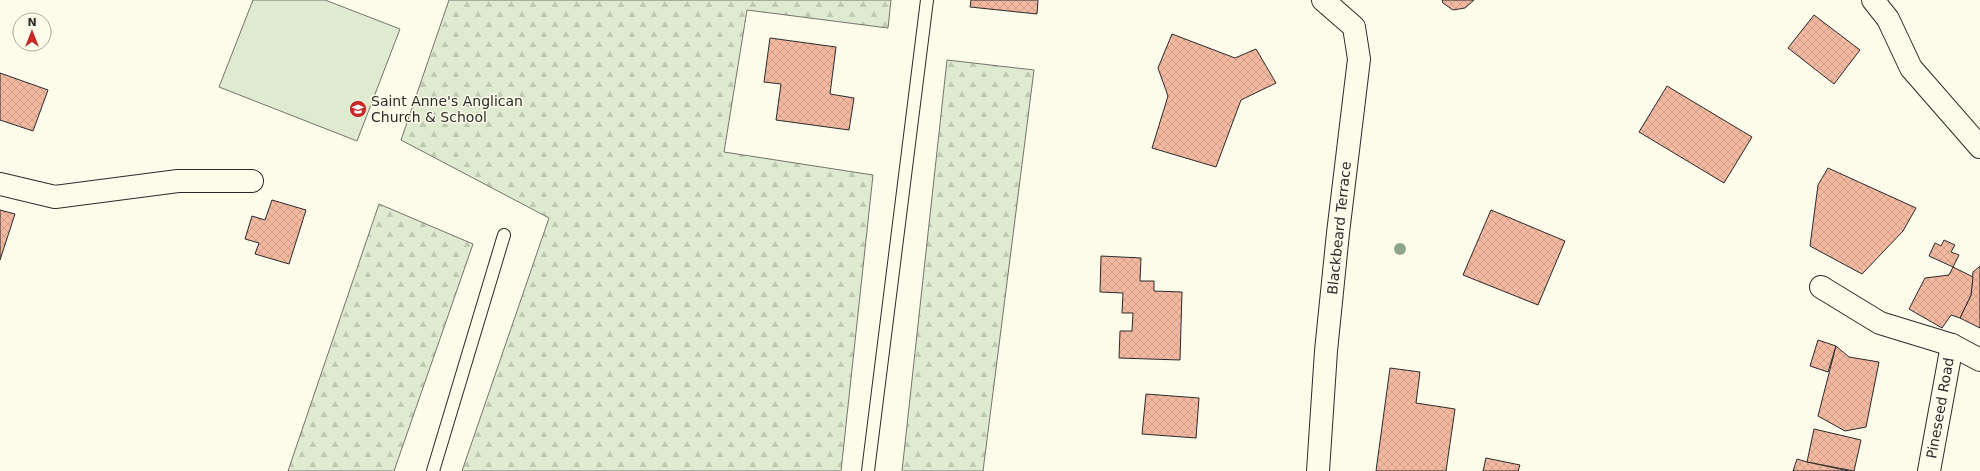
<svg xmlns="http://www.w3.org/2000/svg" width="1980" height="471" font-family="'DejaVu Sans',sans-serif">
	<defs>
		<pattern id="forest-firs" width="22" height="20" patternUnits="userSpaceOnUse"><rect width="22" height="20" fill="#deebd1"/><path d="M5 1l3.5 6h-7zM16 11l3.5 6h-7z" fill="#bfcab4"/></pattern>
		<pattern id="building-cross-hatch" width="8" height="8" patternUnits="userSpaceOnUse"><rect width="8" height="8" fill="#f2b8a0"/><path d="M0 0l8 8M0 8l8-8" fill="none" stroke="#d09e8a"/></pattern>
	</defs>
	<rect width="100%" height="100%" fill="#fdfbea"/>
	<g fill="url(#forest-firs)" stroke="#74746e">
		<path d="M449,0H891L888,28L747,10L724,152L873,175L841,471H462L549,218L401,140Z"/>
		<path d="M947,60L1034,70L983,471H902Z"/>
		<path d="M379,204L473,244L394,471H288Z"/>
	</g>
	<path fill="#deebd1" stroke="#74746e" d="M253,0H325L400,29L357,141L219,87Z"/>
	<g fill="url(#building-cross-hatch)" stroke="#2b2b2b">
		<path d="M971,0H1038L1037,14L970,7Z"/>
		<path d="M1442,0H1474L1465,8L1453,10L1443,3Z"/>
		<path d="M1814,15L1860,50L1834,84L1788,48Z"/>
		<path d="M1172,34L1235,58L1256,49L1276,83L1241,100L1216,167L1152,148L1168,96L1158,68Z"/>
		<path d="M770,38L836,47L830,94L854,98L849,130L776,120L781,84L764,82Z"/>
		<path d="M0,73L48,90L33,131L0,120Z"/>
		<path d="M1667,86L1752,137L1724,183L1639,132Z"/>
		<path d="M1828,168L1916,208L1903,231L1862,274L1810,246L1818,185Z"/>
		<path d="M272,200L306,210L289,264L255,254L259,243L245,239L252,216L265,220Z"/>
		<path d="M0,210L15,214L0,260Z"/>
		<path d="M1491,210L1565,241L1538,305L1463,275Z"/>
		<path d="M1944,240L1955,245L1951,252L1959,255L1953,267L1929,256L1935,243L1941,246Z"/>
		<path d="M1101,256L1141,258L1140,281H1154V291L1182,292L1180,360L1119,358L1120,331H1132L1133,313H1122L1123,293L1100,292Z"/>
		<path d="M1980,266V328L1960,318L1971,295L1973,272Z"/>
		<path d="M1953,267L1973,277L1971,295L1960,318L1951,315L1942,328L1909,309L1925,278L1949,275Z"/>
		<path d="M1818,340L1836,346L1828,372L1810,366Z"/>
		<path d="M1836,346L1849,357L1879,362L1866,427L1845,431L1818,416Z"/>
		<path d="M1390,368L1420,372L1416,403L1455,409L1446,471H1376Z"/>
		<path d="M1146,394L1199,398L1196,438L1142,434Z"/>
		<path d="M1814,429L1861,440L1854,471L1807,462Z"/>
		<path d="M1486,458L1520,465L1518,471H1483Z"/>
		<path d="M1797,459L1807,462L1849,471H1793Z"/>
	</g>
	<g fill="none" stroke-linecap="round" stroke-linejoin="round">
		<defs>
			<g id="lane">
				<path d="M433,471L504,235"/>
				<path d="M868,471L927,0"/>
			</g>
			<g id="street">
				<path d="M1873,0L1888,19L1911,68L1980,147"/>
				<path d="M0,184L55,197L178,181H252"/>
				<path d="M1821,287L1880,323L1952,345L1980,360"/>
				<path d="M1318,471L1326,351L1338,233L1359,59L1354,27L1323,0"/>
				<path d="M1929,471L1952,345"/>
			</g>
		</defs>
		<use href="#lane" stroke="#2b2b2b" stroke-width="14"/>
		<use href="#street" stroke="#2b2b2b" stroke-width="24"/>
		<use href="#lane" stroke="#fdfbea" stroke-width="12"/>
		<use href="#street" stroke="#fdfbea" stroke-width="22"/>
	</g>
	<circle fill="#8ea78a" cx="1400" cy="249" r="6"/>
	<defs>
		<symbol id="school-disc" viewBox="-11 -11 22 22"><circle r="9.5" fill="#c62828" stroke="#fdfbea"/><path d="M0-5L7-2L0 1L-7-2ZM-4 1L0 2.5L4 1V4Q0 6-4 4Z" fill="#fff"/></symbol>
	</defs>
	<g fill-rule="evenodd">
		<use href="#school-disc" x="348" y="99" width="20" height="20"/>
	</g>
	<g text-anchor="middle" dominant-baseline="central" stroke-width="3" stroke-linejoin="round" paint-order="stroke">
		<g font-size="14" fill="#2b2b2b" stroke="#fdfbea" text-anchor="start">
			<text x="371" y="101">Saint Anne's Anglican<tspan x="371" dy="16">Church &amp; School</tspan></text>
		</g>
		<g font-size="14" fill="#2b2b2b" stroke="#fdfbea">
			<text transform="translate(1339 228) rotate(-84)">Blackbeard Terrace</text>
			<text transform="translate(1940 408) rotate(-80)">Pineseed Road</text>
		</g>
	</g>
	<g transform="translate(32 32)"><circle r="19" fill="#fdfbea" stroke="#a9a89e"/>
	<path d="M0-3L7 15L0 10L-7 15Z" fill="#c62828"/>
	<text y="-6" font-size="11" font-weight="bold" text-anchor="middle" fill="#2b2b2b">N</text>
	</g>
</svg>
